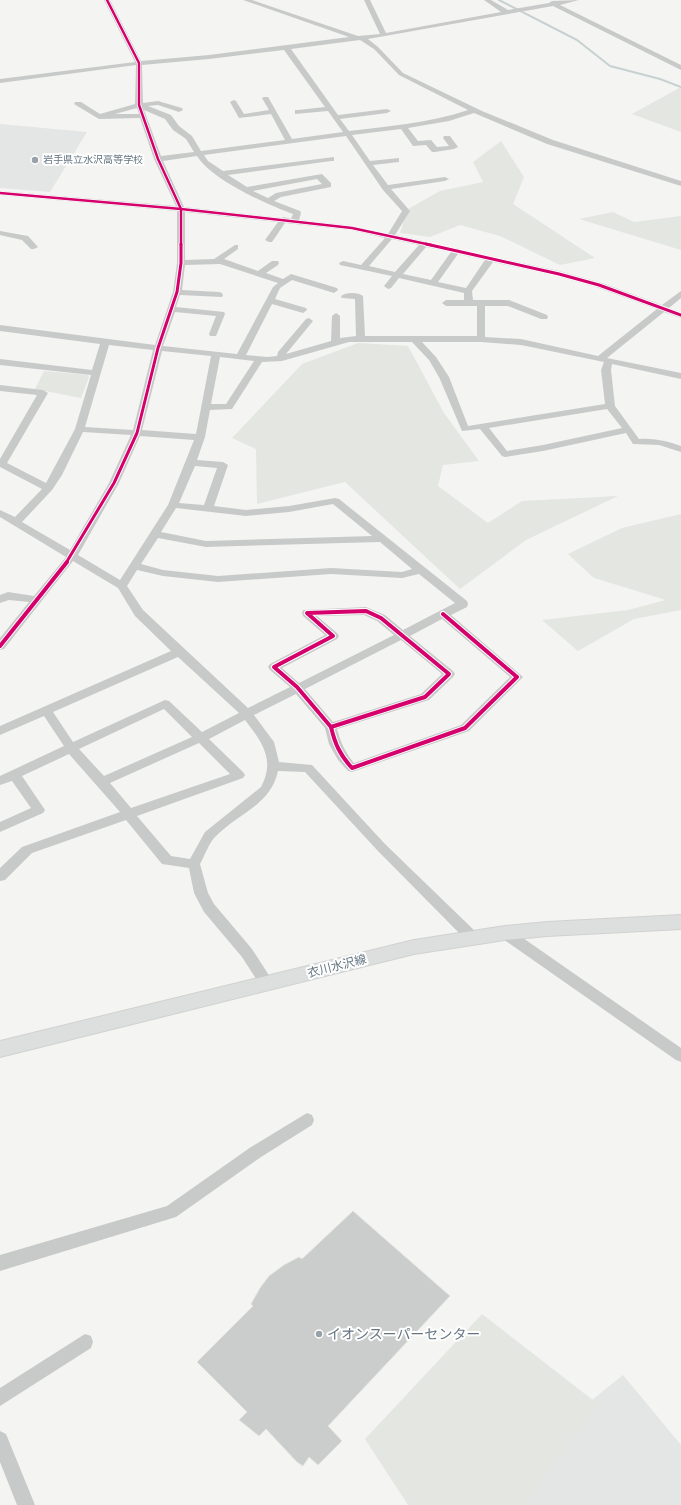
<svg xmlns="http://www.w3.org/2000/svg" width="681" height="1505" font-family="'Varela Round','Noto Sans JP',sans-serif">
	<rect width="100%" height="100%" fill="#f4f4f2"/>
	<g fill="#e4e5e5">
		<path d="M0,124L87,132L50,192L0,188Z"/>
		<path d="M623,1375L681,1445V1505H462Z"/>
	</g>
	<g fill="#e4e6e1">
		<path d="M681,87V132L632,114Z"/>
		<path d="M501,141L524,177L513,204L595,258L560,265L500,236L460,225L430,237L400,233L408,209L440,191L483,182L473,162Z"/>
		<path d="M613,212L634,222L681,216V250L579,219Z"/>
		<path d="M358,343L408,346L444,413L479,461L443,465L438,486L488,523L522,501L618,496L526,540L460,589L345,482L257,504L256,449L232,438L302,364Z"/>
		<path d="M44,371L88,375L89,377L81,398L35,389Z"/>
		<path d="M681,514V610L634,619L578,651L542,620L628,610L666,600L594,578L568,554L622,528Z"/>
		<path d="M482,1314L598,1404L524,1505H408L365,1439Z"/>
	</g>
	<g fill="none" stroke-linecap="round" stroke-linejoin="round">
		<path stroke="#c8d1d2" stroke-width="2" d="M499,0L577,40L610,66L660,79L681,87"/>
	</g>
	<path fill="#cbcccc" stroke="#e3e3e2" d="M353,1211L450,1296L328,1426L342,1441L318,1465L309,1457L303,1466L297,1462L266,1429L259,1436L239,1420L247,1412L197,1362L253,1306L251,1304L260,1288L269,1276L284,1265L299,1257L302,1259Z"/>
	<g fill="none" stroke-linecap="round" stroke-linejoin="round">
		<defs>
			<path id="major" d="M681,915V929L547,936L505,940L414,954L0,1057V1041L414,940L505,926L547,922Z"/>
		</defs>
		<use href="#major" stroke="#d1d1d1" stroke-width="2"/>
		<g fill="#c8caca" fill-rule="evenodd">
			<path d="M104,0H110L141,61L209,55L349,37L243,0H252L358,36L380,34L364,0H370L386,33L501,12L484,0H491L508,10L549,3L552,1L579,0L560,5L681,65V70L553,6L368,39L378,47L403,73L482,111L553,140L681,181V186L547,144L474,113L449,121L408,128L418,141L431,140L437,147L449,146L443,138L444,136H450L458,147L454,149L435,152H432L426,145L413,146L401,129L352,135L370,161L399,158V162L373,165L388,185L445,177L449,179L445,181L391,189L410,211L395,235L454,248H457L461,250L559,271L602,283L662,305L681,291V298L669,308L681,312V318L664,312L607,358L681,373V379L612,364L611,370L615,406L639,439C654,438 667,441 681,446V452L659,445L633,444L626,433L543,451L505,457L502,456L480,429L462,431L439,377L429,360L412,342H349L282,361L262,362L232,409L210,410L205,437L197,460L223,462L228,465L214,506L246,510L289,506L335,498L339,499L467,601L468,604L467,607L451,615L523,677L469,731L352,772L348,771L338,760L329,744L325,728L296,694L254,715L274,742L279,762L312,765L385,844L477,933L479,937L477,941L472,942L467,941L377,850L305,772L278,771C271,805 237,814 215,837C209,843 205,855 200,864L208,893L214,904L252,949L272,980L274,984L272,988L267,990L262,988L242,957L204,912L194,893L189,868L162,864L126,820L32,853L5,880L0,881V868L22,847L120,812L69,754L22,776L45,810L43,813L0,832V822L31,808L12,781L0,785V776L64,746L44,716L0,735V726L171,651L135,616L118,588L73,561L4,649L0,650V638L29,602L9,600L0,603V595L8,592L34,596L66,557L0,517V510L15,517L42,489L0,467V459L37,395L0,391V385L43,390L48,393L7,463L46,483L75,429L91,375L0,365V359L92,370L100,344L0,331V325L155,345L173,292L177,263V211L0,195V191L176,206L154,159L140,118L99,119L74,104L75,102H81L100,114L135,104L136,65L0,83V79L135,62ZM360,40L374,49L399,75L468,110C430,123 390,126 349,131L340,119L387,113L391,111L387,109L338,115L291,49ZM284,50L325,107L298,110H295V114L328,111L343,132L292,139L268,97H264L262,98L269,110L244,114L236,101L234,100L230,102L239,118L271,114L285,140L201,151L192,136L179,126L171,115L148,106L158,105L179,112L183,110L182,108L158,101L143,103L142,65L209,59ZM137,108L139,114H115ZM144,110L165,119L173,130L186,139L194,152L161,156ZM346,136L383,190L402,211L388,234L352,226L299,220L301,213L300,211L274,201L281,197L331,187V183L322,174L247,187L228,175L331,161H334V157L223,171L208,161L204,155ZM197,156C212,180 266,204 293,214L291,219L284,217L281,218L184,207L163,161ZM317,179L322,184L276,193L268,198L253,191ZM185,212L278,222L265,240L269,242H272L285,223L352,230L385,238L361,265L343,261L339,263L340,265L392,276L384,286L388,289L391,288L399,278L464,293V300H446L442,303L446,306H477V336H365L363,296C358,292 346,292 341,296L342,298L355,299L356,336L340,338V316L336,313L332,316L331,341L286,354L313,321L309,318L306,319L278,352L277,356L267,357L246,355L272,304L303,313L307,310L306,308L275,299L280,288L292,280L334,293L338,290L337,288L291,274L283,279L266,273L278,265L279,263L278,261H272L258,271L224,259L238,249V245H235L214,259L185,260ZM392,239L419,245L395,272L369,266ZM426,247L451,252L431,280L403,274ZM458,254L485,260L466,288L438,282ZM493,262L557,276L596,287L657,309L598,356L521,339L485,337V306H508L541,319H547L548,317L547,315L509,300H473L472,291ZM220,264L278,283L273,287L237,354L163,346L175,312L216,316L209,334L210,336H216L225,314L224,312L176,307L180,295L222,297L223,295L222,293L219,292L182,290L185,265ZM422,342H481L521,345L604,362L601,370L605,404L468,426L449,377L436,357ZM109,345L153,350L133,430L85,427ZM162,351L211,356L196,434L142,430ZM220,357L254,361L226,404H211ZM607,409L622,428L543,445L507,451L489,428ZM83,432L131,435L109,483L70,550L22,522L52,490L62,475ZM140,436L194,440L168,505L120,580L78,555L119,483ZM195,466L217,468L204,505L179,503ZM333,504L372,536L206,541L161,532L176,508L246,516L289,512ZM158,538L206,547L380,542L412,569L402,572L331,568L218,576L163,570L141,564ZM137,570L163,576L218,582L331,574L402,578L419,574L455,603L403,630L385,615L366,607L303,610L302,613L303,616L325,635L270,664L268,667L270,670L290,687L248,708L143,610L127,586ZM364,615L377,621L394,635L299,683L282,668L337,639L339,636L337,633L317,616ZM442,619L510,677L461,725L354,763C345,752 341,743 337,729L429,700L453,677L455,674L453,671L410,636ZM401,640L442,674L421,694L333,722L305,689ZM178,657L239,713L202,732L169,701L165,700L73,742L53,712ZM164,709L192,737L104,776L79,749ZM245,720C261,741 276,759 261,787L205,832L190,859L171,856L137,816L243,778L245,775L243,772L209,739ZM199,743L230,774L131,808L110,783Z"/>
			<path d="M0,231L28,236L38,247L34,249H31L22,240L0,235Z"/>
			<path d="M505,928L510,929L681,1048V1062L676,1060L500,937L498,933L500,929Z"/>
			<path d="M307,1113L312,1115L314,1120L312,1125L261,1157L176,1217L0,1271V1255L167,1206L251,1147Z"/>
			<path d="M85,1334L91,1336L93,1342L91,1348L0,1406V1388Z"/>
			<path d="M0,1431L6,1434L35,1505H17L0,1462Z"/>
		</g>
		<use href="#major" fill="#dddede" fill-rule="evenodd"/>
		<defs>
			<g id="cycleway-far2">
				<path d="M107,0L139,63V105L158,159L181,209V245"/>
				<path d="M0,193L181,209L352,228L431,245"/>
			</g>
			<g id="cycleway-far1">
				<path d="M426,244L559,274L599,285L681,315"/>
				<path d="M66,563L114,483L137,433L158,348L177,292L181,263V244"/>
			</g>
			<g id="cycleway">
				<path d="M366,611L381,618L449,674L425,697L331,727L297,687L274,667L333,636L307,613Z"/>
				<path d="M0,646L67,562"/>
				<path d="M331,727C335,744 340,755 352,768L465,728L517,677L443,614"/>
			</g>
		</defs>
		<use href="#cycleway-far2" stroke="#fff" stroke-width="4"/>
		<use href="#cycleway-far1" stroke="#fff" stroke-width="5"/>
		<use href="#cycleway" stroke="#fff" stroke-width="6"/>
		<use href="#cycleway-far2" stroke="#d6006c" stroke-width="2.5"/>
		<use href="#cycleway-far1" stroke="#d6006c" stroke-width="3"/>
		<use href="#cycleway" stroke="#d6006c" stroke-width="4"/>
	</g>
	<g fill="#97a2a9" stroke="#fff" stroke-width="1.5">
		<circle cx="35" cy="160" r="4"/>
		<circle cx="319" cy="1334" r="4"/>
	</g>
	<g text-anchor="middle" dominant-baseline="central" stroke-width="4" stroke-linejoin="round" paint-order="stroke">
		<g font-size="10" fill="#657681" stroke="#fff" text-anchor="start">
			<text x="43" y="160">岩手県立水沢高等学校</text>
		</g>
		<g font-size="12" fill="#657681" stroke="#fff">
			<text transform="translate(337 966) rotate(-14)">衣川水沢線</text>
		</g>
		<g font-size="14" fill="#657681" stroke="#fff" text-anchor="start">
			<text x="327" y="1334">イオンスーパーセンター</text>
		</g>
	</g>
</svg>
